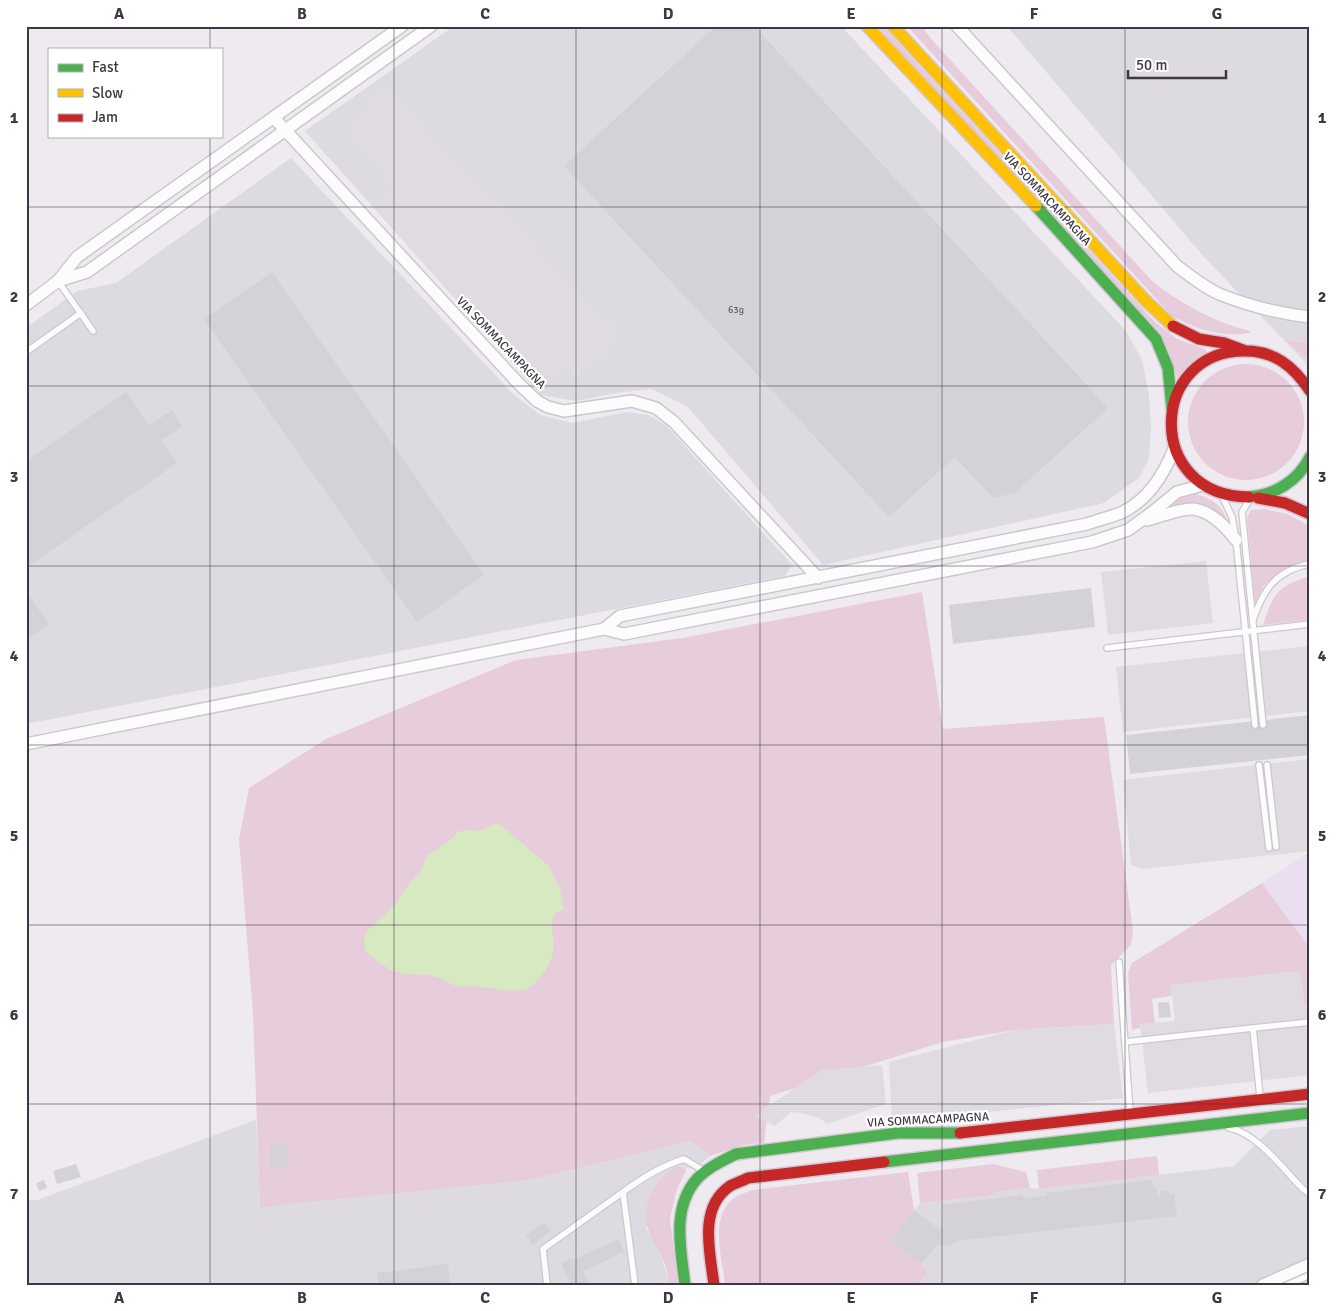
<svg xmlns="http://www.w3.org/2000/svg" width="1336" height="1311" font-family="Signika,sans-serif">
	<rect width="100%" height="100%" fill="#eeeaf0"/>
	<path fill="#eadef1" d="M1310,852V951L1262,883Z"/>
	<g fill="#dedae1">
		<path d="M454,26H841L1126,331L1142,360L1149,396L1151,426L1149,458L1139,478L1104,503L823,565L687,406L651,389L616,393L576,401L541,395L305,131Z"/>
		<path d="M1007,26H1310V375L1305,362L1205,258Z"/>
		<path d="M291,158L513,394L540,415L572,423L627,412L648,415L666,425L792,565L785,576L26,724V328L77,291L116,283Z"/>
		<path d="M256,1120L260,1206L529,1180L691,1141L710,1156L697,1167L685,1168L682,1166L646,1228L656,1245L669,1278V1285H26V1201L37,1200Z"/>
		<path d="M1310,1126V1285H917L927,1274L890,1241L920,1203L995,1195V1192L1030,1188L1039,1189L1234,1166L1270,1130Z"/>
	</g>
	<g fill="#e7cddc">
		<path d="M877,26H883L1155,322L1177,339L1205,349L1207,353L1177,379L1174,363Z"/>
		<path d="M907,26H921L933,41L1152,281C1181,304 1214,322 1250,331V333C1221,338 1197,329 1172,316Z"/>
		<path d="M1284,340L1310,344V360Z"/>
		<circle cx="1246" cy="422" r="58"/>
		<path d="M1191,493C1213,498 1223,505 1229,526L1218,514L1165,510L1182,495Z"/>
		<path d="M1264,509L1287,514L1310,526V561C1296,562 1273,574 1264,586C1261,592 1258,598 1255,604L1247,518L1251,510Z"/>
		<path d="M1310,576V620L1263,625C1273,593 1278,586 1310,576Z"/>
		<path d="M922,592L943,729L1104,717L1133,931L1131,945L1111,965L1114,1024L1015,1030L943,1042L770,1096L764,1143L743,1145L710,1156L691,1141L529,1180L288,1204L260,1208L253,1014L239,839L249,788L326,739L516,660L682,638Z"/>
		<path d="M1262,883L1310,949V1003H1304L1300,971L1171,985L1172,996L1152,999L1155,1023L1140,1024V1028L1132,1030L1128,973L1132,963Z"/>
		<path d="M1157,1156L1159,1175L1039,1189L1037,1170Z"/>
		<path d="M993,1164L1026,1172L1030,1188L995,1192V1195L920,1203L917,1173Z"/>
		<path d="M678,1166L685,1168L686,1171L677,1189L670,1218L678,1285H669C669,1250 632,1232 651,1194C658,1181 665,1173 678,1166Z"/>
		<path d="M908,1172L914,1210L890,1241L921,1264L927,1274L917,1285H725C722,1257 708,1214 737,1196C742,1194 747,1192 752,1190Z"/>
	</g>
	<g fill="#dfdbe1">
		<path d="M388,87L622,337L576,380L565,369L542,390L370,204L393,183L343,130Z"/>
		<path d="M1206,561L1213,623L1108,635L1101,572Z"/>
		<path d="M1310,646V711L1123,732L1116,667Z"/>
		<path d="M1310,759V851L1142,869L1131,865L1123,780Z"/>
		<path d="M1300,971L1304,1003H1310V1075L1148,1093L1140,1024L1175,1021L1171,985Z"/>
		<path d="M1114,1024L1123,1098L892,1122L889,1062L1015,1030Z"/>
		<path d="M882,1065L886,1104L827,1124L820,1118L801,1113L791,1112L775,1126L754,1116L822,1070Z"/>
	</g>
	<path fill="#d6e9c0" d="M498,823L549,866L560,888L564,910L556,912C547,929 556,937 553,953C551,963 543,975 536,982C521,997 498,988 481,987C473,986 465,987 458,986C450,985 444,979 437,977C422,973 406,976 391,970C383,966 374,958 366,952L364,937L366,932L392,908L411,881L420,873L427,856L449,841L458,832L467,830L479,831Z"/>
	<g fill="#d5d1d8">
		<path d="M716,26H754L1108,408L1015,493L993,498L955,457L889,517L564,166Z"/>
		<path d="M272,272L484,575L417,622L204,319Z"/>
		<path d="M126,392L149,426L172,410L182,426L161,440L177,463L26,568V461Z"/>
		<path d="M1091,588L1095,627L953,644L949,605Z"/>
		<path d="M26,592L49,624L26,640Z"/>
		<path d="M1310,715V755L1130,774L1126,735Z"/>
		<path d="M1169,1002L1171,1017L1159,1018L1158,1003Z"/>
		<path d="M270,1143H288V1168L270,1169Z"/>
		<path d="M76,1164L81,1177L57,1184L53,1171Z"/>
		<path d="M44,1180L47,1188L39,1191L36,1183Z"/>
		<path d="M1152,1180L1153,1187H1156L1157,1196H1161L1160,1191L1169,1190L1170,1195L1174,1194L1177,1216L956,1241L954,1244L944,1246L938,1244L921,1264L890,1241L914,1210L939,1229L944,1226L942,1205L1023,1195V1198L1047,1196L1046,1193Z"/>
		<path d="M544,1222L551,1231L533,1245L526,1236Z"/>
		<path d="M619,1239L624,1252L583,1271L588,1282L583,1285H571L561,1263L572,1258L573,1260Z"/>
		<path d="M448,1264L450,1285H379L377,1273Z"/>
	</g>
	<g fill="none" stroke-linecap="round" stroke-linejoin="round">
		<defs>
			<g id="lane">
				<path d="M58,281L93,331"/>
				<path d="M26,352L81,313"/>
				<path d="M1223,498L1232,517L1236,540L1255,725"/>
				<path d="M1250,499L1242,512L1263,725"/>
				<path d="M1253,620C1263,590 1276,570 1310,564"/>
				<path d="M1107,648L1310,624"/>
				<path d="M1259,765L1269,848"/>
				<path d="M1267,765L1276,847"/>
				<path d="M1119,962L1130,1112"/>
				<path d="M1253,1028L1310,1022"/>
				<path d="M1125,1042L1253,1028L1260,1097"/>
				<path d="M1229,1128C1256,1132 1284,1170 1303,1189L1310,1194"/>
				<path d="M547,1285L543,1249L623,1192"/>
				<path d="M635,1285L623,1192C642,1178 661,1166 684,1159L704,1171"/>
				<path d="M1287,1285L1310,1275"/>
			</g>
			<g id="street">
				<path d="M957,26L1177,266C1190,276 1204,287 1219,294C1247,305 1280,314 1310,317"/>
				<path d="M274,118L519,384L537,401L548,407L564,411L632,401L656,408L674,422L818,578"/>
				<path d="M58,281L87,272L431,26"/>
				<path d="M26,305L58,281L77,257L402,26"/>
				<path d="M1174,449C1163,476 1148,500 1121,513C1110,517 1098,520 1087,524L620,616L604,629L624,634L1092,542L1128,530L1154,511L1177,492L1203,485"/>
				<path d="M1147,520C1158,517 1182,508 1193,509C1211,511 1225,526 1236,540"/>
				<path d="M26,744L604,629"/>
				<path d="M1263,1285L1310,1264"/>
			</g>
			<g id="fast">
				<path d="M1036,206L1156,339L1168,368L1172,409"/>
				<path d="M1249,497C1275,495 1298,481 1310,457"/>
				<path d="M884,1162L1310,1113"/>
				<path d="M685,1285C681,1250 671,1208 697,1179C707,1168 722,1161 736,1154L898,1133H960"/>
			</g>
			<g id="slow">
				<path d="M867,26L1036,206"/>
				<path d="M893,26L1146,301L1173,326"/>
			</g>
			<g id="jam">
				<path d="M1173,326L1199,339L1224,343L1243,350"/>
				<path d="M1249,497C1143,496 1149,349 1246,351C1275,351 1294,367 1310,391"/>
				<path d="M1258,498L1285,503L1310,514"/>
				<path d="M960,1133L1310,1094"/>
				<path d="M714,1285C710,1252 698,1208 730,1186C735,1183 742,1181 748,1178L884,1162"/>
			</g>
		</defs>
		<use href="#lane" stroke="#ccc8cd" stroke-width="8"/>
		<use href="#street" stroke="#ccc8cd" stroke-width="14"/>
		<use href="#fast" stroke="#d1c8d4" stroke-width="14"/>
		<use href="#slow" stroke="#d1c8d4" stroke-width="14"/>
		<use href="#jam" stroke="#d1c8d4" stroke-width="14"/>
		<use href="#lane" stroke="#fcfcfd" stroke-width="5.5"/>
		<use href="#street" stroke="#fcfcfd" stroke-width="11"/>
		<use href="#fast" stroke="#4caf50" stroke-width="11"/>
		<use href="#slow" stroke="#ffc107" stroke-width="11"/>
		<use href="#jam" stroke="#c62828" stroke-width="11"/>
	</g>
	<path fill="none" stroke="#403744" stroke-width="1" stroke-opacity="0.55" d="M210,26V49M394,26V1285M576,26V1285M760,26V1285M942,26V1285M1125,26V1285M210,136V1285M26,207H1310M26,386H1310M26,566H1310M26,745H1310M26,925H1310M26,1104H1310"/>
	<g text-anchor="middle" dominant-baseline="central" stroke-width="4.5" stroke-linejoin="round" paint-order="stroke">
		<g font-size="10" fill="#675f6a">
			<text x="736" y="310">63g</text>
		</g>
		<g font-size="12" fill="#403744" stroke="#fff">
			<text transform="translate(1047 199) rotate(47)">VIA SOMMACAMPAGNA</text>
			<text transform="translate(501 343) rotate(46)">VIA SOMMACAMPAGNA</text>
			<text transform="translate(928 1120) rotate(-3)">VIA SOMMACAMPAGNA</text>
		</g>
	</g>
	<rect width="1336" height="1311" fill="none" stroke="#ffffff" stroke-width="55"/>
	<rect x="48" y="48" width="175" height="90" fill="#ffffff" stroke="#b3afb4"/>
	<rect x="58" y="64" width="25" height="8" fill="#4caf50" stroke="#b3afb4"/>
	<text x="92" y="72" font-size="15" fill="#403744">Fast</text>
	<rect x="58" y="89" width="25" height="8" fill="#ffc107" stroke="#b3afb4"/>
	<text x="92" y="98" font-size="15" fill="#403744">Slow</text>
	<rect x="58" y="114" width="25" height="8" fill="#c62828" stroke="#b3afb4"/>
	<text x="92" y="122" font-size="15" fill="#403744">Jam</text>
	<path d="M1128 70v8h98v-8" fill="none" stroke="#403744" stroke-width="2.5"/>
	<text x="1136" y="70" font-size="15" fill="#403744" stroke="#ffffff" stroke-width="4" paint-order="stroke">50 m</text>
	<rect x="28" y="28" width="1280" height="1256" fill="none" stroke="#403744" stroke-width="2"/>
	<g font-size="16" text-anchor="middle" font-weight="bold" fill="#403744">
		<text x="119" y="19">A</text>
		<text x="302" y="19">B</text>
		<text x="485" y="19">C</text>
		<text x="668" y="19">D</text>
		<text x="851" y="19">E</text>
		<text x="1034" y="19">F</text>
		<text x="1217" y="19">G</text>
		<text x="14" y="123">1</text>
		<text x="1322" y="123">1</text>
		<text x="14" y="302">2</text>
		<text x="1322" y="302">2</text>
		<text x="14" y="482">3</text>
		<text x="1322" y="482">3</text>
		<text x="14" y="661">4</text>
		<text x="1322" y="661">4</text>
		<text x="14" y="841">5</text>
		<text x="1322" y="841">5</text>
		<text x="14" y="1020">6</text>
		<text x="1322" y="1020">6</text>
		<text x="14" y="1199">7</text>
		<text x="1322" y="1199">7</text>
		<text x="119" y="1303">A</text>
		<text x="302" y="1303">B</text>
		<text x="485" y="1303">C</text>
		<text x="668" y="1303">D</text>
		<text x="851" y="1303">E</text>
		<text x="1034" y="1303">F</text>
		<text x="1217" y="1303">G</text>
	</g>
</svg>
